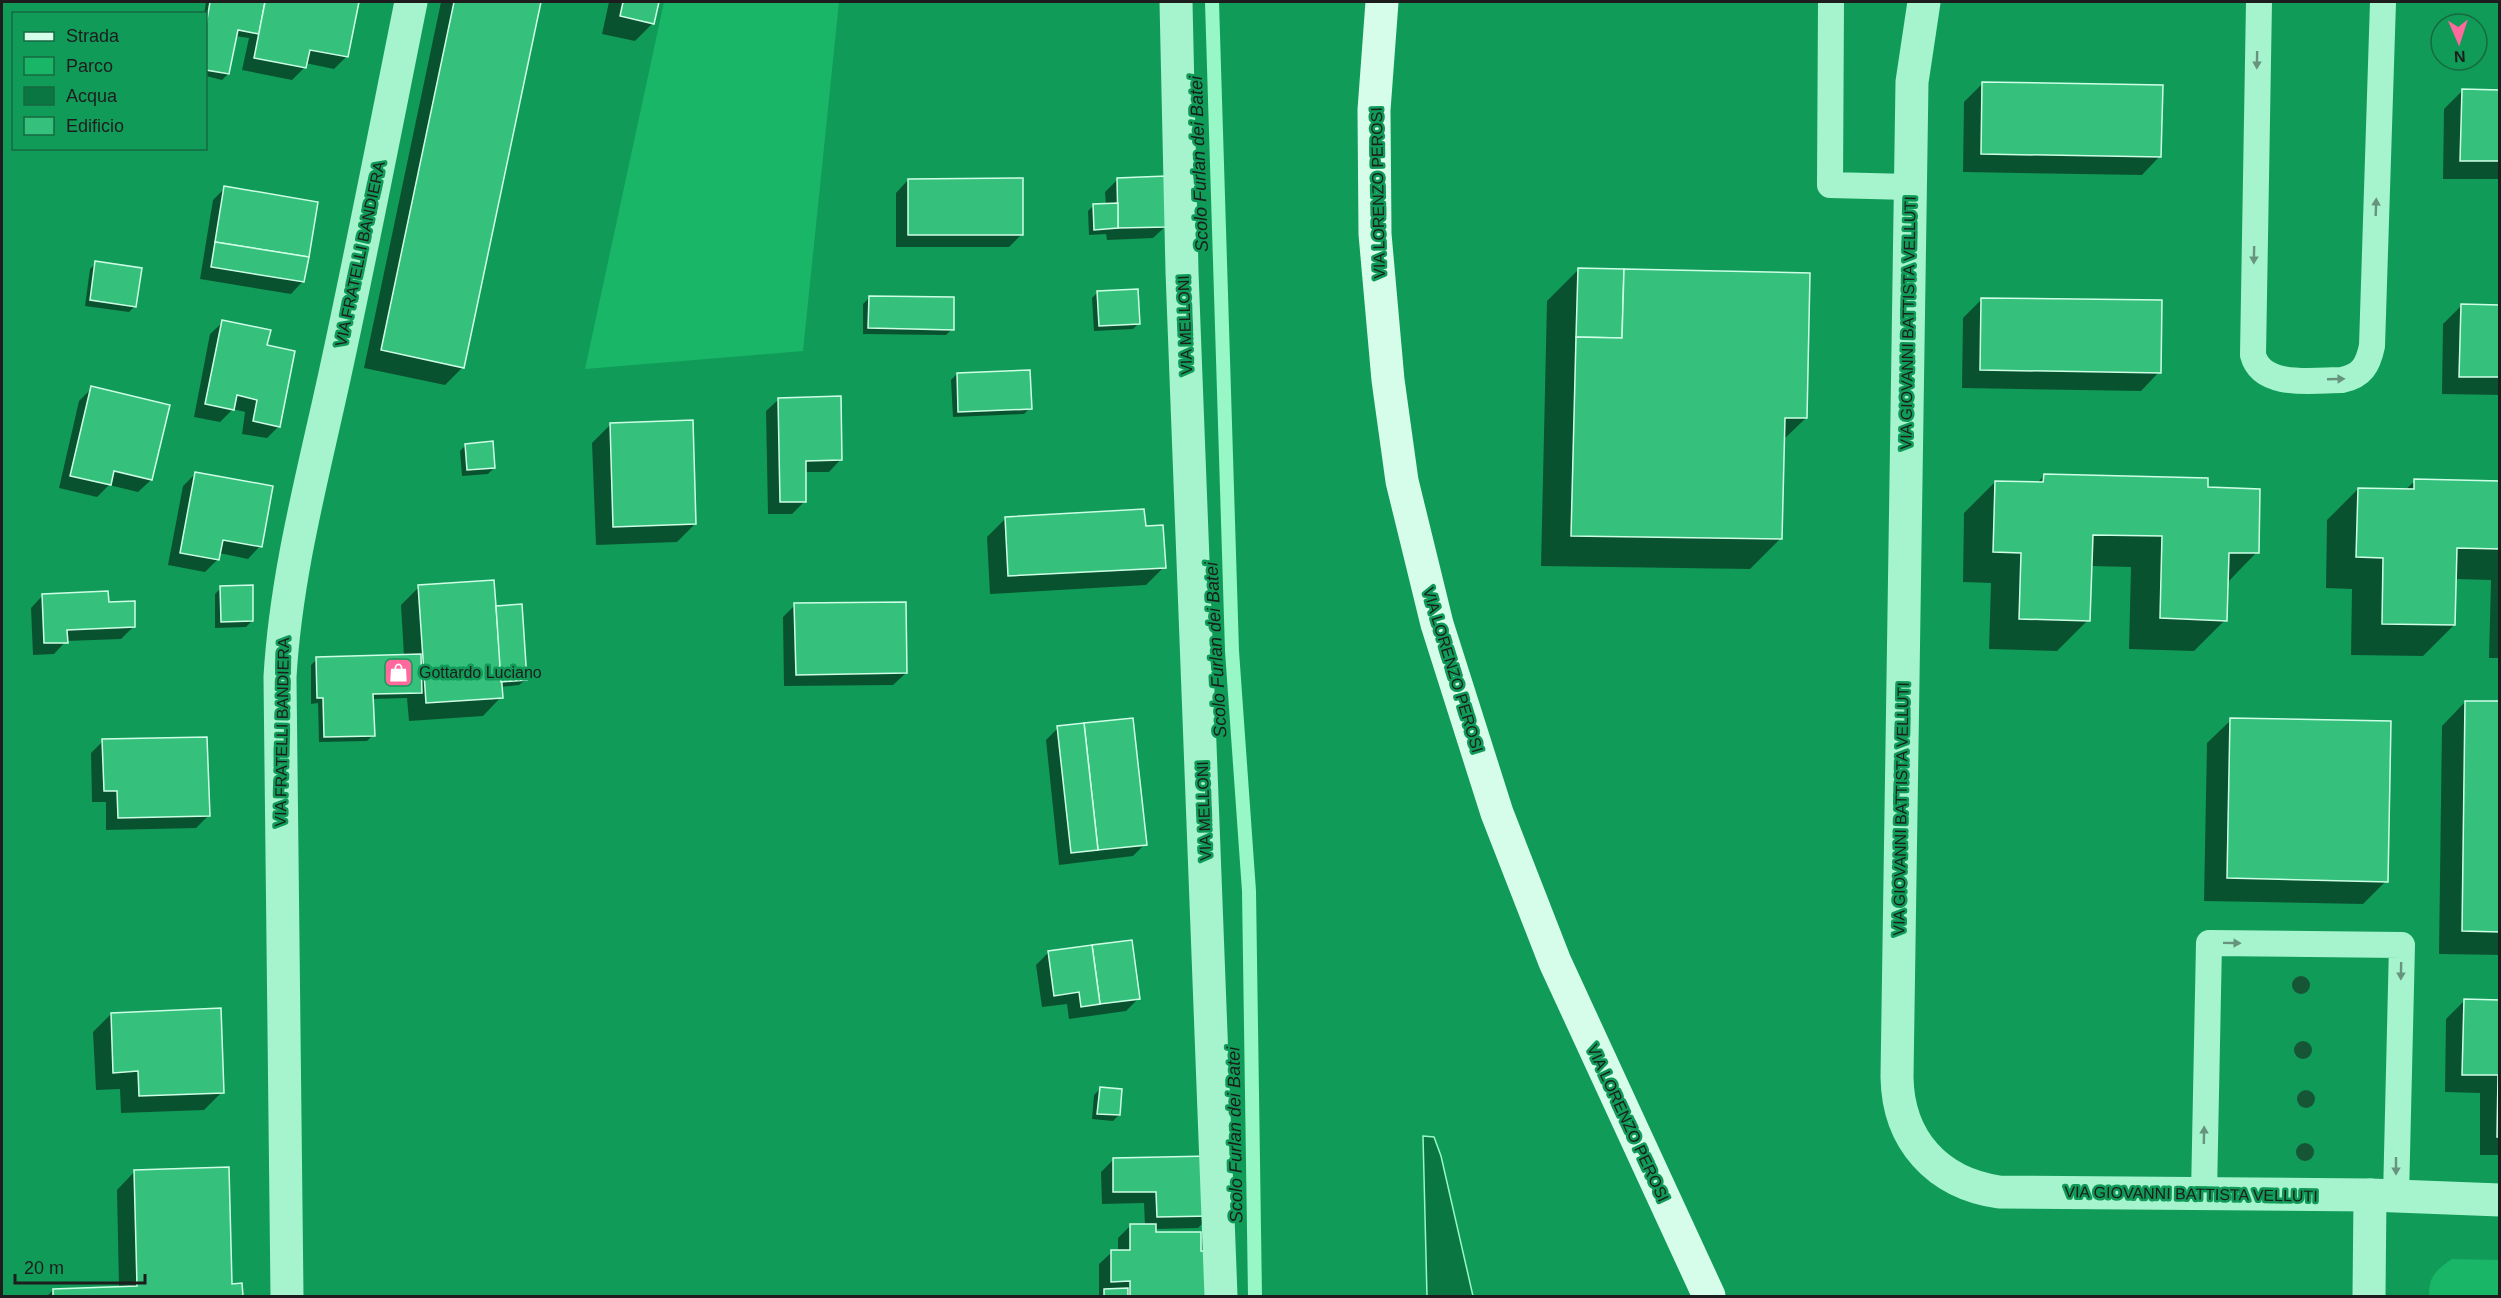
<svg xmlns="http://www.w3.org/2000/svg" width="2501" height="1298" font-family="Helvetica,sans-serif">
	<rect width="100%" height="100%" fill="#119b58"/>
	<g fill="#19b667">
		<path d="M664,2H839L803,351L585,369Z"/>
		<path d="M2452,1259L2499,1260V1296H2429C2429,1276 2435,1271 2452,1259Z"/>
	</g>
	<path fill="#0a7743" stroke="#97f7c6" stroke-width="1.5" d="M1423,1136L1434,1137L1441,1156L1473,1296H1427Z"/>
	<g fill="#0007">
		<path d="M206,2H358L346,57L334,69L305,63V67L292,80L242,70L249,38L235,36L228,74L222,80L206,76L204,14Z"/>
		<path d="M441,2H539L463,367L445,385L364,368Z"/>
		<path d="M609,2H658L653,23L635,41L602,34Z"/>
		<path d="M1982,84L2160,156L2142,175L1963,172L1964,102Z"/>
		<path d="M2462,91H2500V179H2443L2444,109Z"/>
		<path d="M1118,179L1166,226L1153,238L1107,240L1106,234L1089,235L1088,211L1094,205H1106L1105,192Z"/>
		<path d="M908,180L1022,234L1009,247H896V193Z"/>
		<path d="M225,188L303,281L291,294L200,279L213,200Z"/>
		<path d="M96,263L135,306L129,312L85,306L90,269Z"/>
		<path d="M1578,270L1806,418L1783,440L1781,538L1750,569L1541,566L1547,301Z"/>
		<path d="M1098,292L1139,323L1133,329L1094,331L1092,298Z"/>
		<path d="M869,298L952,329L946,335L863,334V304Z"/>
		<path d="M1981,300L2159,372L2141,391L1962,388L1963,318Z"/>
		<path d="M2461,306H2500V395L2442,394L2443,324Z"/>
		<path d="M223,322L266,347L279,426L267,438L242,434L245,412L233,409L220,422L194,417L210,334Z"/>
		<path d="M957,374L1030,408L1024,414L953,417L951,380Z"/>
		<path d="M92,388L151,480L138,492L109,485L97,497L59,488L79,401Z"/>
		<path d="M779,399L841,459L829,472H804L805,501L792,514H768L766,411Z"/>
		<path d="M610,425L695,524L677,542L596,545L592,443Z"/>
		<path d="M466,445L494,468L488,474L462,476L460,451Z"/>
		<path d="M196,473L260,546L248,559L219,553L218,559L205,572L168,565L183,486Z"/>
		<path d="M2045,475L2206,488L2257,552L2226,584L2225,620L2194,651L2129,649L2131,567L2090,566L2088,620L2057,651L1989,649L1991,583L1963,582L1964,513L1995,482L2037,483Z"/>
		<path d="M2415,481L2500,482V658H2489L2491,580L2455,579L2454,625L2423,656L2351,655L2352,589L2326,588L2327,520L2358,489L2405,490Z"/>
		<path d="M1005,519L1144,528L1164,567L1146,585L990,594L987,537Z"/>
		<path d="M419,587L495,609L525,680L519,685L500,687L501,697L483,716L409,721L407,698L372,699L373,735L367,741L319,742L318,703L311,704V665L317,659L404,656L401,605Z"/>
		<path d="M221,588L252,621L246,627L215,628V594Z"/>
		<path d="M43,595L107,604L134,626L121,639L66,641L54,654L33,655L31,608Z"/>
		<path d="M795,605L906,673L893,685L784,686L783,617Z"/>
		<path d="M2465,702L2500,703V955L2439,954L2442,726Z"/>
		<path d="M2231,720L2386,881L2363,904L2204,901L2207,743Z"/>
		<path d="M1058,728L1145,844L1133,856L1059,865L1046,740Z"/>
		<path d="M103,741L208,816L196,828L106,830V802H92L91,753Z"/>
		<path d="M1048,953L1138,999L1126,1011L1069,1019L1067,1004L1042,1007L1036,965Z"/>
		<path d="M2464,1001H2500V1155H2480V1093L2445,1092L2446,1019Z"/>
		<path d="M111,1014L222,1092L204,1110L121,1113L120,1089L96,1090L93,1032Z"/>
		<path d="M1100,1089L1119,1115L1113,1121L1092,1119L1094,1095Z"/>
		<path d="M1114,1159L1210,1216L1198,1228L1155,1229V1234L1200,1252L1205,1296H1099V1264L1112,1252H1118V1238L1130,1226H1145L1144,1203L1102,1204L1101,1172Z"/>
		<path d="M135,1171L231,1285H241V1296H47L53,1290L119,1288L117,1190Z"/>
	</g>
	<g fill="none" stroke-linecap="round" stroke-linejoin="round">
		<path stroke="#97f7c6" stroke-width="14" d="M1212,2L1232,651L1249,891L1255,1296"/>
	</g>
	<g fill="#35c17c" stroke="#cefee6" stroke-width="1.5">
		<path d="M210,2H265L259,34L238,30L229,74L206,70V25Z"/>
		<path d="M265,2H359L348,57L310,50L306,68L254,58Z"/>
		<path d="M454,2H541L464,368L381,350Z"/>
		<path d="M623,2H659L654,24L620,16Z"/>
		<path d="M1982,82L2163,85L2161,157L1981,154Z"/>
		<path d="M2462,89L2500,90V161H2460Z"/>
		<path d="M1166,176L1167,227L1118,228L1117,178Z"/>
		<path d="M1023,178V235H908V179Z"/>
		<path d="M224,186L318,202L309,257L215,242Z"/>
		<path d="M1118,203V228L1094,230L1093,204Z"/>
		<path d="M215,242L309,257L304,282L211,267Z"/>
		<path d="M95,261L142,268L136,307L90,300Z"/>
		<path d="M1578,268L1624,269L1622,338L1576,337Z"/>
		<path d="M1624,269L1810,273L1807,418H1785L1782,539L1571,536L1576,337L1622,338Z"/>
		<path d="M1138,289L1140,324L1099,326L1097,291Z"/>
		<path d="M869,296L954,297V330L868,328Z"/>
		<path d="M1981,298L2162,300L2161,373L1980,370Z"/>
		<path d="M2461,304L2500,305V377H2459Z"/>
		<path d="M222,320L271,330L267,345L295,351L280,427L253,421L257,400L237,395L234,410L205,404Z"/>
		<path d="M1030,370L1032,409L958,412L957,373Z"/>
		<path d="M91,386L170,405L152,480L114,471L111,485L70,476Z"/>
		<path d="M841,396L842,460L806,461V502H780L778,398Z"/>
		<path d="M693,420L696,524L613,527L610,423Z"/>
		<path d="M493,441L495,468L467,470L465,444Z"/>
		<path d="M195,472L273,486L262,547L223,540L219,560L180,553Z"/>
		<path d="M2044,474L2208,478V487L2260,489L2259,553H2229L2227,621L2160,618L2162,536L2093,535L2090,621L2019,619L2021,553L1993,552L1995,481L2043,482Z"/>
		<path d="M2414,479L2500,481V549L2457,548L2455,625L2382,624L2383,558L2356,557L2358,488L2414,489Z"/>
		<path d="M1144,509L1146,526L1163,525L1166,568L1008,576L1005,517Z"/>
		<path d="M494,580L503,698L426,703L418,585Z"/>
		<path d="M253,585V621L221,622L220,586Z"/>
		<path d="M108,591L109,602L135,601V627L67,630L68,643H44L42,594Z"/>
		<path d="M906,602L907,673L796,675L794,603Z"/>
		<path d="M522,604L527,680L501,682L496,606Z"/>
		<path d="M421,654L422,693L373,694L375,736L324,737L323,698H317L316,657Z"/>
		<path d="M2465,701H2500V932L2462,931Z"/>
		<path d="M1133,718L1147,845L1098,850L1084,723Z"/>
		<path d="M2230,718L2391,721L2388,882L2227,878Z"/>
		<path d="M1084,723L1098,850L1071,853L1057,726Z"/>
		<path d="M207,737L210,816L118,818L117,791H104L102,739Z"/>
		<path d="M1132,940L1140,999L1100,1004L1092,945Z"/>
		<path d="M1092,945L1100,1004L1081,1007L1079,992L1054,996L1048,951Z"/>
		<path d="M2464,999L2500,1000V1137H2497L2498,1075H2462Z"/>
		<path d="M221,1008L224,1093L139,1096L138,1071L113,1073L111,1013Z"/>
		<path d="M1100,1087L1122,1089L1120,1115L1097,1114Z"/>
		<path d="M1210,1156L1211,1216L1157,1217L1156,1192H1113V1158Z"/>
		<path d="M229,1167L232,1284L242,1283L243,1296H53V1289L137,1286L134,1170Z"/>
		<path d="M1130,1224H1156V1232H1201V1251H1207V1296H1130V1281L1111,1282V1250H1130Z"/>
		<path d="M1128,1288V1296H1104V1289Z"/>
	</g>
	<g fill="none" stroke-linecap="round" stroke-linejoin="round">
		<g stroke="#a5f4cd" stroke-width="26">
			<path d="M1831,2L1830,185L1910,187"/>
			<path d="M2259,2L2253,355C2262,389 2314,380 2342,380C2362,376 2368,365 2372,346L2383,2"/>
			<path d="M2204,1194L2209,943L2402,945L2396,1197"/>
		</g>
		<g stroke="#a5f4cd" stroke-width="33">
			<path d="M1176,2L1182,272L1221,1296"/>
			<path d="M1924,2L1912,82L1897,1077C1898,1140 1937,1183 1999,1192L2370,1195L2500,1200"/>
			<path d="M287,1296L280,677C286,574 313,475 335,374C362,250 386,126 411,2"/>
			<path d="M2369,1296L2370,1195"/>
		</g>
		<path stroke="#d5fdea" stroke-width="33" d="M1382,2L1374,110L1375,234L1388,380L1402,481L1437,624L1497,813L1555,962L1709,1296"/>
	</g>
	<g fill="#165637">
		<circle cx="2301" cy="985" r="9"/>
		<circle cx="2303" cy="1050" r="9"/>
		<circle cx="2306" cy="1099" r="9"/>
		<circle cx="2305" cy="1152" r="9"/>
	</g>
	<defs><path id="oneway-solid" d="M-6-.8H1V-3.2L6.5 0L1 3.2V.8H-6Z" transform="scale(1.5)"/></defs>
	<g fill="#68937e">
		<use href="#oneway-solid" transform="translate(2257 60) rotate(91)"/>
		<use href="#oneway-solid" transform="translate(2376 207) rotate(-88)"/>
		<use href="#oneway-solid" transform="translate(2254 255) rotate(91)"/>
		<use href="#oneway-solid" transform="translate(2336 379) rotate(-2)"/>
		<use href="#oneway-solid" transform="translate(2232 943) rotate(1)"/>
		<use href="#oneway-solid" transform="translate(2401 971) rotate(91)"/>
		<use href="#oneway-solid" transform="translate(2204 1135) rotate(-89)"/>
		<use href="#oneway-solid" transform="translate(2396 1166) rotate(90)"/>
	</g>
	<defs>
		<symbol id="shop-square" viewBox="-11 -11 22 22"><rect x="-9" y="-9" width="18" height="18" rx="4" fill="#ff699c" stroke="#119b58"/><path d="M-5-2.5h2.3a2.7 3.5 0 0 1 5.4 0H5L5.5 6h-11ZM-1.5-2.5h3a1.5 2.3 0 0 0-3 0Z" fill="#fff"/></symbol>
	</defs>
	<g fill-rule="evenodd">
		<use href="#shop-square" x="382" y="656" width="33" height="33"/>
	</g>
	<g text-anchor="middle" dominant-baseline="central" stroke-width="5" stroke-linejoin="round" paint-order="stroke">
		<g font-size="16" fill="#1d1d1d" stroke="#119b58">
			<text transform="translate(1378 193) rotate(-91)">VIA LORENZO PEROSI</text>
			<text transform="translate(360 254) rotate(-78)">VIA FRATELLI BANDIERA</text>
			<text transform="translate(1908 323) rotate(-89)">VIA GIOVANNI BATTISTA VELLUTI</text>
			<text transform="translate(1185 325) rotate(-92)">VIA MELLONI</text>
			<text transform="translate(1453 670) rotate(73)">VIA LORENZO PEROSI</text>
			<text transform="translate(282 732) rotate(-89)">VIA FRATELLI BANDIERA</text>
			<text transform="translate(1901 809) rotate(-89)">VIA GIOVANNI BATTISTA VELLUTI</text>
			<text transform="translate(1204 811) rotate(-92)">VIA MELLONI</text>
			<text transform="translate(1628 1123) rotate(65)">VIA LORENZO PEROSI</text>
			<text transform="translate(2191 1194) rotate(1)">VIA GIOVANNI BATTISTA VELLUTI</text>
		</g>
		<g font-size="16" fill="#1d1d1d" stroke="#119b58" text-anchor="start">
			<text x="419" y="672">Gottardo Luciano</text>
		</g>
		<g font-size="18" font-style="italic" fill="#191d1b" stroke="#119b58">
			<text transform="translate(1199 164) rotate(-92)">Scolo Furlan dei Batei</text>
			<text transform="translate(1216 650) rotate(-93)">Scolo Furlan dei Batei</text>
			<text transform="translate(1235 1135) rotate(-91)">Scolo Furlan dei Batei</text>
		</g>
	</g>
	<rect width="2501" height="1298" fill="none" stroke="#1d1d1d" stroke-width="6"/>
	<rect x="12" y="12" width="195" height="138" fill="#119b58" stroke="#166940" stroke-width="1.5"/>
	<rect x="24" y="32" width="30" height="9" fill="#d5fdea" stroke="#166940" stroke-width="1.5"/>
	<text x="66" y="42" font-size="18" fill="#1d1d1d">Strada</text>
	<rect x="24" y="57" width="30" height="18" fill="#19b667" stroke="#166940" stroke-width="1.5"/>
	<text x="66" y="72" font-size="18" fill="#1d1d1d">Parco</text>
	<rect x="24" y="87" width="30" height="18" fill="#0a7743" stroke="#166940" stroke-width="1.5"/>
	<text x="66" y="102" font-size="18" fill="#1d1d1d">Acqua</text>
	<rect x="24" y="117" width="30" height="18" fill="#35c17c" stroke="#166940" stroke-width="1.5"/>
	<text x="66" y="132" font-size="18" fill="#1d1d1d">Edificio</text>
	<g transform="translate(2459 42) rotate(177)"><circle r="28" fill="#119b58" stroke="#166940" stroke-width="1.5"/>
	<path d="M0-4.5L10 22L0 15L-10 22Z" fill="#ff699c"/>
	<text y="-9" font-size="16" font-weight="bold" text-anchor="middle" fill="#1d1d1d">N</text>
	</g>
	<path d="M15 1274v9h130v-9" fill="none" stroke="#1d1d1d" stroke-width="3"/>
	<text x="24" y="1274" font-size="18" fill="#1d1d1d" stroke="#119b58" stroke-width="4.5" paint-order="stroke">20 m</text>
</svg>
